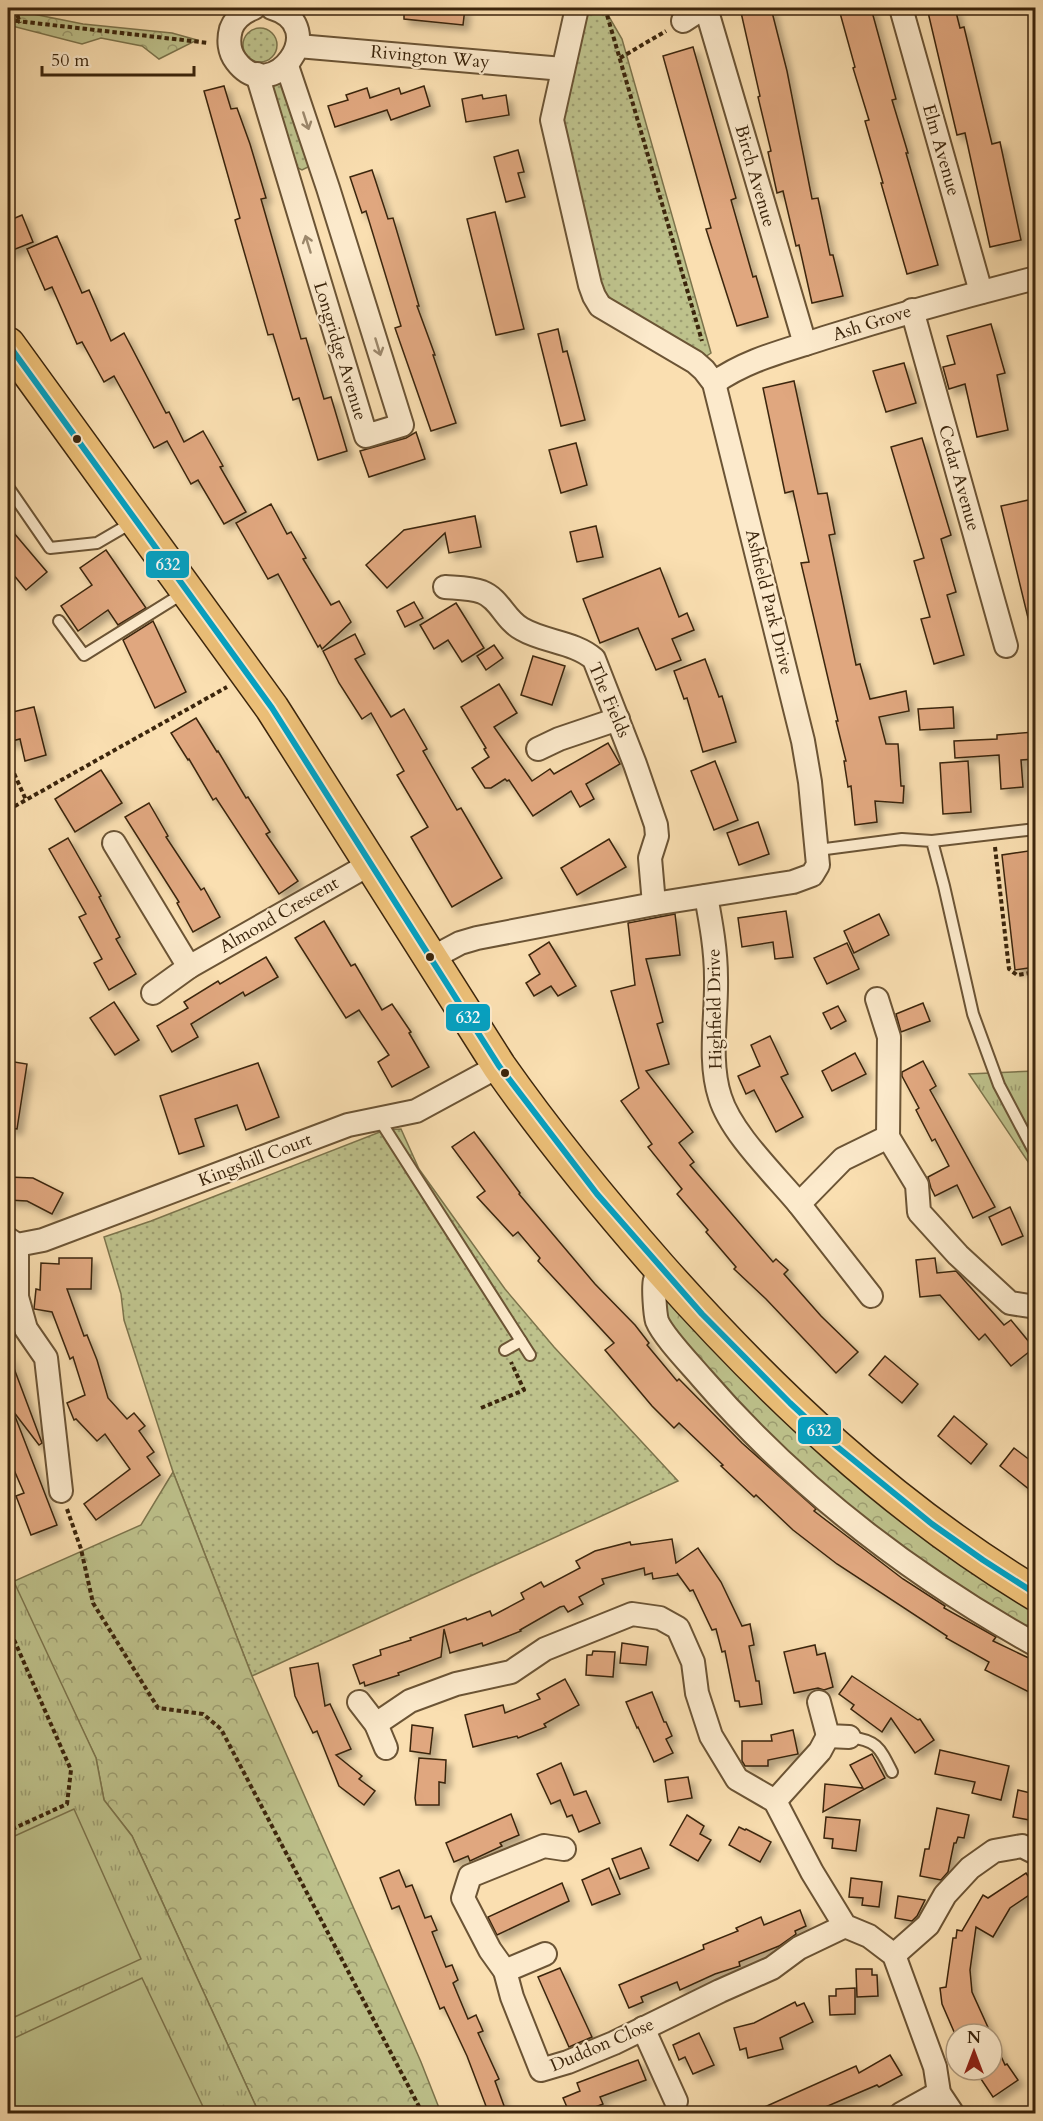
<svg xmlns="http://www.w3.org/2000/svg" width="1043" height="2121" font-family="Cardo,serif">
	<defs>
		<pattern id="grass-dots" width="8" height="8" patternUnits="userSpaceOnUse" patternTransform="scale(1.5)"><rect width="8" height="8" fill="#bec28c"/><path d="M2 2h.1M6 6h.1" fill="none" stroke="#9c9d71" stroke-width="1.8" stroke-linecap="round"/></pattern>
		<pattern id="forest-crowns" width="20" height="18" patternUnits="userSpaceOnUse" patternTransform="scale(1.5)"><rect width="20" height="18" fill="#bec28c"/><path d="M2 6a3 3 0 1 1 6 0M12 15a3 3 0 1 1 6 0" fill="none" stroke="#9c9d71"/></pattern>
		<pattern id="park-tufts" width="24" height="20" patternUnits="userSpaceOnUse" patternTransform="scale(1.5)"><rect width="24" height="20" fill="#bec28c"/><path d="M3 7l-1-3M5 7V3M7 7l1-3M15 17l-1-3M17 17v-4M19 17l1-3" fill="none" stroke="#9c9d71"/></pattern>
		<filter id="shadow"><feDropShadow dx="5.5" dy="5.5" stdDeviation="3" flood-color="#0004"/></filter>
	</defs>
	<rect width="100%" height="100%" fill="#fadfb1"/>
	<filter id="stains"><feTurbulence type="fractalNoise" baseFrequency=".00333" numOctaves="4"/><feColorMatrix values="0 0 0 0 .2 0 0 0 0 .09 0 0 0 0 .02 0 0 0 .5 -.17"/></filter>
	<radialGradient id="worn" r=".72"><stop offset=".6" stop-color="#630" stop-opacity="0"/><stop offset="1" stop-color="#630" stop-opacity=".3"/></radialGradient>
	<g fill="url(#grass-dots)" stroke="#7c744c" stroke-width="1.5">
		<path d="M583,8H604L622,39L711,353L702,359L613,305L598,287L559,107Z"/>
		<circle cx="260" cy="45" r="17"/>
		<path d="M273,81L286,82L310,166L302,170L296,167L269,89Z"/>
		<path d="M401,1129L419,1169L505,1289L554,1347L678,1481L252,1676L173,1472L124,1320L121,1294L104,1237L151,1221L385,1130Z"/>
	</g>
	<g fill="url(#forest-crowns)" stroke="#7c744c" stroke-width="1.5">
		<path d="M8,9L83,24L172,33L197,40L159,59L142,46L101,38L82,44L8,25Z"/>
		<path d="M660,1267L727,1342L1035,1594V1645L836,1510L657,1321Z"/>
		<path d="M173,1472L252,1676L421,2062L441,2113H259L132,1836L104,1800L96,1758L12,1582L141,1525Z"/>
	</g>
	<g fill="url(#park-tufts)" stroke="#7c744c" stroke-width="1.5">
		<path d="M1035,1071V1172L969,1074Z"/>
		<path d="M8,1569L96,1758L104,1800L132,1836L259,2113H8Z"/>
	</g>
	<g fill="#bec28c" stroke="#7c744c" stroke-width="1.5">
		<path d="M74,1809L141,1959L8,2020V1839Z"/>
		<path d="M142,1978L206,2113H8V2041Z"/>
	</g>
	<g fill="#e0a77f" stroke="#3b250c" stroke-width="1.5" filter="url(#shadow)">
		<path d="M404,8H465L463,25L404,19Z"/>
		<path d="M740,8H771L787,71L812,199L818,198L830,255H833L843,296L812,303L799,245L796,246L783,191L777,193L768,152L771,151L758,97L760,96Z"/>
		<path d="M860,8H871L896,99L892,100L908,153H906L938,265L907,274L881,183H883L865,121L869,120L853,68L855,67L840,13Z"/>
		<path d="M927,8H955L960,28L964,27L992,144L1000,142L1021,240L990,247L965,133L957,135Z"/>
		<path d="M693,47L736,198L731,200L753,277L756,276L768,317L737,326L706,229L711,228L663,56Z"/>
		<path d="M224,86L231,109L237,108L250,144L266,198L261,199L301,339L306,338L324,399L331,397L347,451L318,460L299,398L293,400L273,334L268,335L235,220L240,218L204,91Z"/>
		<path d="M424,86L430,106L391,120L387,110L335,127L328,106L348,100L346,95L367,88L370,98L399,88L401,94Z"/>
		<path d="M482,95L483,99L506,95L509,115L466,122L462,99Z"/>
		<path d="M518,150L524,172L518,173L525,197L506,202L494,157Z"/>
		<path d="M372,170L388,219L393,218L419,306H417L435,355H433L456,423L431,431L395,328L401,326L366,211L362,213L350,177Z"/>
		<path d="M495,212L524,329L496,335L467,219Z"/>
		<path d="M22,215L33,242L8,252V221Z"/>
		<path d="M57,236L82,293L89,290L111,341L124,333L166,413L169,412L184,442L203,431L223,466L220,467L246,512L224,524L198,480L191,484L167,441L154,448L114,376L104,382L82,342L77,344L52,287L45,290L27,249Z"/>
		<path d="M991,324L1005,373L997,375L1008,430L977,437L965,384L949,389L943,367L955,364L947,336Z"/>
		<path d="M558,329L563,352L567,351L585,420L561,426L538,334Z"/>
		<path d="M904,363L916,403L886,412L873,371Z"/>
		<path d="M794,381L818,494L827,493L835,534L829,535L856,665L860,664L870,699L906,691L909,711L879,717L886,744H898L901,786H904L903,803L875,801L877,822L855,825L851,786L848,787L844,761H846L836,721H838L801,563L809,562L793,491L785,493L763,388Z"/>
		<path d="M416,432L425,459L369,477L360,451L406,438Z"/>
		<path d="M922,438L951,535L941,539L956,592L947,595L964,655L934,664L921,619L930,617L914,561L924,558L891,447Z"/>
		<path d="M576,443L587,485L561,493L549,450Z"/>
		<path d="M1033,499L1035,510V621L1029,622L1001,506Z"/>
		<path d="M271,504L287,534L291,532L306,558L303,559L331,605L339,601L351,622L322,649L320,645L318,647L278,574L268,579L236,523Z"/>
		<path d="M475,516L481,547L449,553L445,533L387,588L366,565L404,530Z"/>
		<path d="M8,526L47,572L26,590L8,568Z"/>
		<path d="M596,526L603,557L577,562L570,532Z"/>
		<path d="M106,550L146,608L118,625L108,610L78,631L61,606L92,585L80,568Z"/>
		<path d="M660,568L679,617L687,613L694,630L672,639L681,660L656,670L638,628L600,643L583,599Z"/>
		<path d="M414,602L423,618L405,627L397,611Z"/>
		<path d="M456,603L484,648L462,662L448,640L434,649L420,625Z"/>
		<path d="M153,621L186,692L155,708L123,640Z"/>
		<path d="M355,634L365,654L355,659L391,717L404,709L427,749L423,751L457,810L461,808L502,878L452,907L411,837L428,827L397,775L404,771L371,713L362,719L339,683L323,651Z"/>
		<path d="M494,645L503,658L486,670L477,656Z"/>
		<path d="M533,656L565,666L552,705L521,695Z"/>
		<path d="M705,659L719,697L722,696L736,742L703,752L687,698L684,699L674,671Z"/>
		<path d="M499,684L517,713L494,727L532,781L550,769L554,774L608,743L620,764L586,784L594,799L580,807L571,791L533,816L509,780L507,781L505,779L491,788H485L472,768L489,757L484,749L486,748L461,707Z"/>
		<path d="M34,707L46,755L25,761L20,739L8,742V713Z"/>
		<path d="M953,707L954,728L920,730L918,709Z"/>
		<path d="M196,718L217,752L218,751L246,798L248,797L270,832L266,834L298,881L279,894L216,798L213,800L189,759L188,760L171,733Z"/>
		<path d="M1034,732L1035,759L1021,760L1023,787L1001,789L999,755L955,758L954,741L997,739V735Z"/>
		<path d="M715,761L738,820L714,830L691,771Z"/>
		<path d="M968,761L971,812L943,814L940,763Z"/>
		<path d="M101,770L122,803L75,832L55,799Z"/>
		<path d="M149,803L168,836L166,837L201,890L204,888L220,917L193,932L177,903L179,902L125,817Z"/>
		<path d="M758,822L769,854L739,865L727,833Z"/>
		<path d="M68,838L101,896L99,897L120,937L116,939L136,974L109,990L94,963L102,959L79,917L86,914L49,849Z"/>
		<path d="M609,839L626,867L577,895L561,868Z"/>
		<path d="M1035,850V967L1015,970L1002,855Z"/>
		<path d="M786,911L793,957L775,959L773,942L742,947L738,918Z"/>
		<path d="M675,914L680,955L646,959L663,1022L657,1024L669,1064L646,1071L693,1132L679,1143L694,1162L690,1165L773,1262L776,1259L788,1270L784,1274L821,1316L858,1352L836,1373L766,1299L734,1269L736,1267L706,1232L708,1230L677,1194L682,1189L648,1147L652,1144L621,1101L639,1088L611,991L635,985L628,923Z"/>
		<path d="M879,914L889,935L854,953L844,931Z"/>
		<path d="M324,921L351,966L355,964L382,1010L392,1004L411,1032L409,1033L429,1067L392,1087L378,1062L389,1055L359,1010L346,1018L295,938Z"/>
		<path d="M549,942L576,986L558,996L551,986L534,996L526,983L540,974L529,955Z"/>
		<path d="M847,943L859,969L827,984L814,958Z"/>
		<path d="M266,957L278,977L245,996L243,992L191,1024L198,1037L172,1052L157,1026L188,1008L184,1002L218,981L220,984Z"/>
		<path d="M114,1002L139,1040L115,1055L90,1018Z"/>
		<path d="M923,1003L930,1021L901,1032L896,1014Z"/>
		<path d="M838,1006L846,1021L831,1029L823,1013Z"/>
		<path d="M770,1036L788,1074L781,1077L803,1117L776,1132L754,1090L746,1094L738,1076L760,1066L751,1045Z"/>
		<path d="M855,1053L866,1074L832,1091L822,1071Z"/>
		<path d="M8,1061L27,1064L17,1129L8,1128Z"/>
		<path d="M923,1061L936,1086L930,1090L995,1207L973,1218L957,1185L935,1196L931,1188L928,1177L949,1166L935,1139L932,1141L916,1110L919,1108L902,1076V1072Z"/>
		<path d="M258,1063L279,1117L246,1130L237,1105L195,1119L204,1146L179,1154L160,1096Z"/>
		<path d="M474,1132L520,1193L519,1194L595,1284L635,1325L649,1343L647,1345L677,1381L679,1379L742,1443L816,1509L814,1511L903,1579L945,1606L944,1608L996,1637L993,1641L1035,1661V1695L985,1670L989,1662L946,1638L947,1636L837,1564L793,1530L756,1495L754,1497L721,1466L723,1465L679,1423L674,1428L652,1406L605,1350L614,1343L538,1261L540,1258L518,1232L513,1236L477,1197L485,1191L452,1147Z"/>
		<path d="M8,1177L33,1178L63,1193L52,1214L27,1201L8,1200Z"/>
		<path d="M1010,1207L1023,1236L1002,1245L989,1217Z"/>
		<path d="M59,1258H92L91,1289H67L84,1336L87,1335L97,1360L108,1398L127,1419L134,1413L145,1426L139,1431L154,1452L147,1457L160,1475L96,1520L84,1504L130,1469L105,1434L97,1441L76,1419L74,1420L67,1403L85,1395L73,1357L70,1359L52,1312L34,1309L36,1289L40,1290L41,1263L59,1264Z"/>
		<path d="M935,1258L937,1273L956,1271L1004,1325L1011,1320L1034,1348L1011,1366L985,1334L979,1340L940,1295L920,1297L916,1260Z"/>
		<path d="M9,1355L42,1443L39,1445L13,1411L57,1525L31,1535L16,1496L24,1493L8,1456Z"/>
		<path d="M885,1356L918,1384L902,1403L869,1375Z"/>
		<path d="M954,1416L987,1444L971,1464L938,1436Z"/>
		<path d="M1014,1448L1035,1464V1494L1000,1466Z"/>
		<path d="M672,1539L676,1563L698,1548L721,1582L742,1626L750,1624L754,1645L749,1646L756,1681H759L762,1704L740,1707L739,1701H735L725,1651L722,1652L716,1629L712,1630L693,1590L690,1591L677,1573L678,1575L653,1579L652,1573L645,1575L644,1568L602,1579L604,1584L579,1597L583,1604L568,1612L564,1606L560,1607L520,1630L521,1631L483,1646L482,1643L450,1653L444,1629L441,1657L398,1673L399,1675L365,1686L364,1682L360,1684L353,1665L381,1655L380,1650L411,1640L410,1638L466,1618L467,1620L490,1611L492,1616L524,1599L521,1593L541,1582L544,1587L580,1568L576,1561L595,1551L630,1542L631,1545Z"/>
		<path d="M622,1643L648,1647L646,1665L620,1663Z"/>
		<path d="M815,1645L817,1655L825,1653L833,1687L824,1690L818,1688L794,1693L784,1652Z"/>
		<path d="M593,1651L615,1652L613,1677L586,1675L587,1655H592Z"/>
		<path d="M318,1663L325,1706L330,1704L351,1749L336,1755L362,1776L359,1779L375,1791L364,1805L339,1786L317,1731L313,1733L295,1696L290,1668Z"/>
		<path d="M852,1676L918,1720L920,1719L934,1740L915,1753L891,1718L882,1732L851,1709L854,1705L839,1694Z"/>
		<path d="M565,1679L579,1705L544,1724L546,1727L518,1738L517,1736L473,1747L465,1715L503,1705L505,1713L540,1699L537,1694Z"/>
		<path d="M652,1692L664,1722H666L672,1736L666,1739L673,1753L654,1762L638,1727L637,1728L626,1702Z"/>
		<path d="M412,1725L433,1728L430,1754L410,1751Z"/>
		<path d="M793,1730L798,1754L768,1760V1766H745L742,1761V1741H772L771,1735Z"/>
		<path d="M940,1750L1009,1766L1001,1800L972,1793L975,1782L935,1774Z"/>
		<path d="M872,1754L885,1778L823,1812L825,1784L863,1788L850,1765Z"/>
		<path d="M419,1758L446,1760L445,1783L439,1782V1805H416L415,1798Z"/>
		<path d="M561,1763L574,1795L586,1791L600,1823L579,1832L572,1815L567,1817L560,1800L551,1804L537,1774Z"/>
		<path d="M688,1777L692,1798L668,1802L665,1780Z"/>
		<path d="M1018,1790L1035,1794V1821L1013,1817Z"/>
		<path d="M937,1808L969,1815L964,1838L958,1837L956,1843H954L948,1872L941,1880L920,1876L925,1849H929Z"/>
		<path d="M511,1814L519,1835L500,1843L502,1846L470,1861L468,1856L454,1862L446,1843Z"/>
		<path d="M687,1815L704,1826L700,1834L711,1840L698,1861L670,1845Z"/>
		<path d="M826,1817L860,1820L856,1851L832,1848L833,1839L824,1838Z"/>
		<path d="M739,1827L745,1830L746,1829L771,1842L760,1862L729,1845Z"/>
		<path d="M641,1848L649,1868L620,1879L612,1859Z"/>
		<path d="M609,1868L620,1894L592,1905L582,1880Z"/>
		<path d="M399,1870L406,1887L412,1885L425,1918L431,1916L437,1930L432,1932L446,1967L452,1965L458,1980L453,1983L468,2019L476,2015L483,2031L478,2033L499,2079L495,2081L507,2114H489L467,2056L444,2007L440,2009L399,1906L392,1909L380,1878Z"/>
		<path d="M1026,1873L1035,1887V1891L1010,1908L993,1937L976,1927L970,1970L972,1992L991,2034H955L942,2004L940,1988L946,1987L953,1938H956L957,1930L962,1931L983,1895L988,1898Z"/>
		<path d="M851,1878L882,1882L879,1907L862,1905L863,1898L849,1897Z"/>
		<path d="M562,1883L569,1901L497,1935L488,1917Z"/>
		<path d="M898,1896L925,1900L917,1916L912,1921L895,1918Z"/>
		<path d="M800,1910L806,1926L795,1931L796,1934L779,1946L739,1962L740,1966L715,1974L680,1990L677,1982L641,1997L643,2002L629,2008L619,1985L704,1949L703,1945L738,1931L736,1928L761,1917L764,1925Z"/>
		<path d="M560,1968L592,2037L569,2047L538,1977Z"/>
		<path d="M856,1969H872V1975H877L878,1996L857,1997Z"/>
		<path d="M855,1988V2014L830,2015L829,1996H836V1989Z"/>
		<path d="M795,2002L797,2006L804,2003L813,2022L780,2038L783,2049L748,2058L746,2048L740,2050L734,2028L754,2023Z"/>
		<path d="M699,2033L714,2065L693,2074L685,2057L679,2060L673,2045Z"/>
		<path d="M992,2036L1005,2065L1007,2064L1018,2080L993,2097L975,2070H992Z"/>
		<path d="M890,2055L902,2075L879,2087L877,2085L809,2114H749L856,2066L859,2073Z"/>
		<path d="M638,2060L646,2080L600,2097L603,2104L577,2114H570L563,2098L580,2091L577,2083Z"/>
	</g>
	<g fill="none" stroke-linecap="round" stroke-linejoin="round">
		<defs>
			<g id="lane">
				<path d="M8,487L50,548L97,543L133,522"/>
				<path d="M59,621L84,655L185,592"/>
				<path d="M932,841L1036,829"/>
				<path d="M818,850L902,839L932,841L944,886L973,1014L999,1085L1036,1155"/>
				<path d="M379,1119L530,1355"/>
				<path d="M505,1350L521,1341"/>
				<path d="M849,1737C877,1740 880,1748 892,1772"/>
			</g>
			<g id="street">
				<path d="M254,8C244,12 235,18 231,29C228,40 229,52 236,61C272,109 333,26 272,8"/>
				<path d="M706,8L805,344"/>
				<path d="M901,8L981,292"/>
				<path d="M683,21L703,8"/>
				<path d="M298,46L563,69"/>
				<path d="M257,74L366,436L402,425L328,188L287,66"/>
				<path d="M912,310L1006,646"/>
				<path d="M714,383C748,359 785,351 824,338C894,316 964,296 1036,278"/>
				<path d="M445,587C457,588 471,588 482,592C500,599 505,620 522,629C544,642 575,642 594,659L635,764L656,825L657,836L650,858L654,904"/>
				<path d="M538,749L559,739L618,719"/>
				<path d="M114,843L189,967"/>
				<path d="M706,896C711,923 716,950 716,978C717,1016 708,1060 720,1097C731,1133 774,1174 799,1204L843,1159L888,1137L917,1185L919,1212L958,1255L1010,1303L1036,1307"/>
				<path d="M430,959L460,943L477,938L654,904L793,882L812,875L818,865L810,782L803,741L714,383L704,370L695,362L600,306L594,296L590,285L552,120L577,8"/>
				<path d="M153,993L189,967L370,864"/>
				<path d="M877,999L889,1037L888,1137"/>
				<path d="M799,1204L871,1296"/>
				<path d="M8,1239L17,1245L43,1240L348,1125L416,1111L499,1066"/>
				<path d="M17,1245V1297L26,1329L46,1358L61,1491"/>
				<path d="M660,1267C658,1271 656,1276 655,1280C653,1286 655,1314 657,1321C663,1336 691,1365 702,1378C796,1487 911,1575 1036,1645"/>
				<path d="M359,1702L376,1724L386,1748"/>
				<path d="M819,1702L828,1736L849,1737"/>
				<path d="M376,1724L410,1701L456,1684L511,1672L545,1649L632,1614L660,1618L678,1628L693,1662L697,1693L711,1736L737,1779L775,1801L812,1872L845,1926L869,1936L894,1955L935,2067L939,2093L953,2114"/>
				<path d="M775,1801L820,1751L828,1736"/>
				<path d="M564,1849L544,1846L470,1876L463,1898L490,1950L505,1971L512,1997L541,2070L568,2062L614,2043L720,1991L772,1968L799,1948L845,1926"/>
				<path d="M894,1955L928,1925L945,1895L970,1868L994,1851L1022,1846L1036,1853"/>
				<path d="M505,1971L545,1954"/>
				<path d="M643,2028L676,2101"/>
				<path d="M901,2114L939,2093"/>
			</g>
			<path id="highway" d="M8,344L272,708L499,1066C549,1137 603,1203 660,1268C771,1393 891,1507 1036,1594"/>
		</defs>
		<use href="#lane" stroke="#6b5435" stroke-width="14"/>
		<use href="#street" stroke="#6b5435" stroke-width="26"/>
		<use href="#highway" stroke="#3b250c" stroke-width="36"/>
		<g stroke="#3b250c" stroke-width="4" stroke-dasharray="4.5 3" stroke-linecap="butt">
			<path d="M15,8L20,23"/>
			<path d="M605,8L702,341"/>
			<path d="M8,20L209,43"/>
			<path d="M620,58L666,31"/>
			<path d="M8,760L26,800"/>
			<path d="M8,810L227,687"/>
			<path d="M995,847L1009,969L1017,975L1036,972"/>
			<path d="M481,1408L524,1390L511,1362"/>
			<path d="M67,1509L81,1549L93,1603L158,1708L203,1714L221,1729L423,2114"/>
			<path d="M8,1626L71,1770L67,1804L8,1831"/>
		</g>
		<use href="#lane" stroke="#fceacc" stroke-width="10"/>
		<use href="#street" stroke="#fceacc" stroke-width="22"/>
		<use href="#highway" stroke="#edc078" stroke-width="33"/>
		<defs>
			<path id="bus-1" d="M8,344L272,708L499,1066L597,1194L702,1314L790,1403L835,1445L932,1524L983,1560L1036,1594"/>
		</defs>
		<use href="#bus-1" stroke="#fceacc" stroke-width="10"/>
		<use href="#bus-1" stroke="#03a2c4" stroke-width="6"/>
	</g>
	<defs><path id="oneway-shaft" d="M-6 0H5M1.5-3L5.5 0L1.5 3" fill="none" stroke-width="1.6" stroke-linecap="round" stroke-linejoin="round" transform="scale(1.5)"/></defs>
	<g stroke="#9c886c">
		<use href="#oneway-shaft" transform="translate(306 121) rotate(72)"/>
		<use href="#oneway-shaft" transform="translate(308 244) rotate(-107)"/>
		<use href="#oneway-shaft" transform="translate(378 347) rotate(73)"/>
	</g>
	<g fill="#3b250c" stroke="#fceacc" stroke-width="2">
		<circle cx="77" cy="439" r="5"/>
		<circle cx="430" cy="957" r="5"/>
		<circle cx="505" cy="1073" r="5"/>
	</g>
	<g text-anchor="middle" dominant-baseline="central" stroke-width="4.5" stroke-linejoin="round" paint-order="stroke">
		<g font-size="18" fill="#3b250c" stroke="#fceacc">
			<text transform="translate(430 57) rotate(5)">Rivington Way</text>
			<text transform="translate(941 150) rotate(74)">Elm Avenue</text>
			<text transform="translate(755 176) rotate(74)">Birch Avenue</text>
			<text transform="translate(872 323) rotate(-18)">Ash Grove</text>
			<text transform="translate(340 351) rotate(73)">Longridge Avenue</text>
			<text transform="translate(959 478) rotate(74)">Cedar Avenue</text>
			<text transform="translate(769 602) rotate(76)">Ashfield Park Drive</text>
			<text transform="translate(609 700) rotate(67)">The Fields</text>
			<text transform="translate(279 915) rotate(-30)">Almond Crescent</text>
			<text transform="translate(715 1009) rotate(-91)">Highfield Drive</text>
			<text transform="translate(255 1160) rotate(-21)">Kingshill Court</text>
			<text transform="translate(602 2045) rotate(-23)">Duddon Close</text>
		</g>
	</g>
	<g stroke="#fceacc" stroke-width="2">
		<rect x="145" y="550" width="45" height="29" rx="6" fill="#03a2c4"/>
		<rect x="445" y="1003" width="46" height="29" rx="6" fill="#03a2c4"/>
		<rect x="797" y="1416" width="45" height="29" rx="6" fill="#03a2c4"/>
	</g>
	<g font-size="16" text-anchor="middle" font-weight="bold" fill="#fff">
		<text x="168" y="570">632</text>
		<text x="468" y="1023">632</text>
		<text x="819" y="1436">632</text>
	</g>
	<rect width="1043" height="2121" fill="none" stroke="#fadfb1" stroke-width="30"/>
	<rect x="9" y="9" width="1025" height="2103" fill="none" stroke="#3b250c" stroke-width="3"/>
	<rect x="15" y="15" width="1013" height="2091" fill="none" stroke="#3b250c" stroke-width="1.5"/>
	<g transform="translate(974 2052)"><circle r="28" fill="#fceacc" stroke="#af9b7f" stroke-width="1.5"/>
	<path d="M0-4.5L10 22L0 15L-10 22Z" fill="#8f2418"/>
	<text y="-9" font-size="16" font-weight="bold" text-anchor="middle" fill="#3b250c">N</text>
	</g>
	<path d="M42 66v9h152v-9" fill="none" stroke="#3b250c" stroke-width="3"/>
	<text x="51" y="66" font-size="18" fill="#3b250c" stroke="#fceacc" stroke-width="4.5" paint-order="stroke">50 m</text>
	<rect width="100%" height="100%" filter="url(#stains)"/>
	<rect width="100%" height="100%" fill="url(#worn)"/>
</svg>
